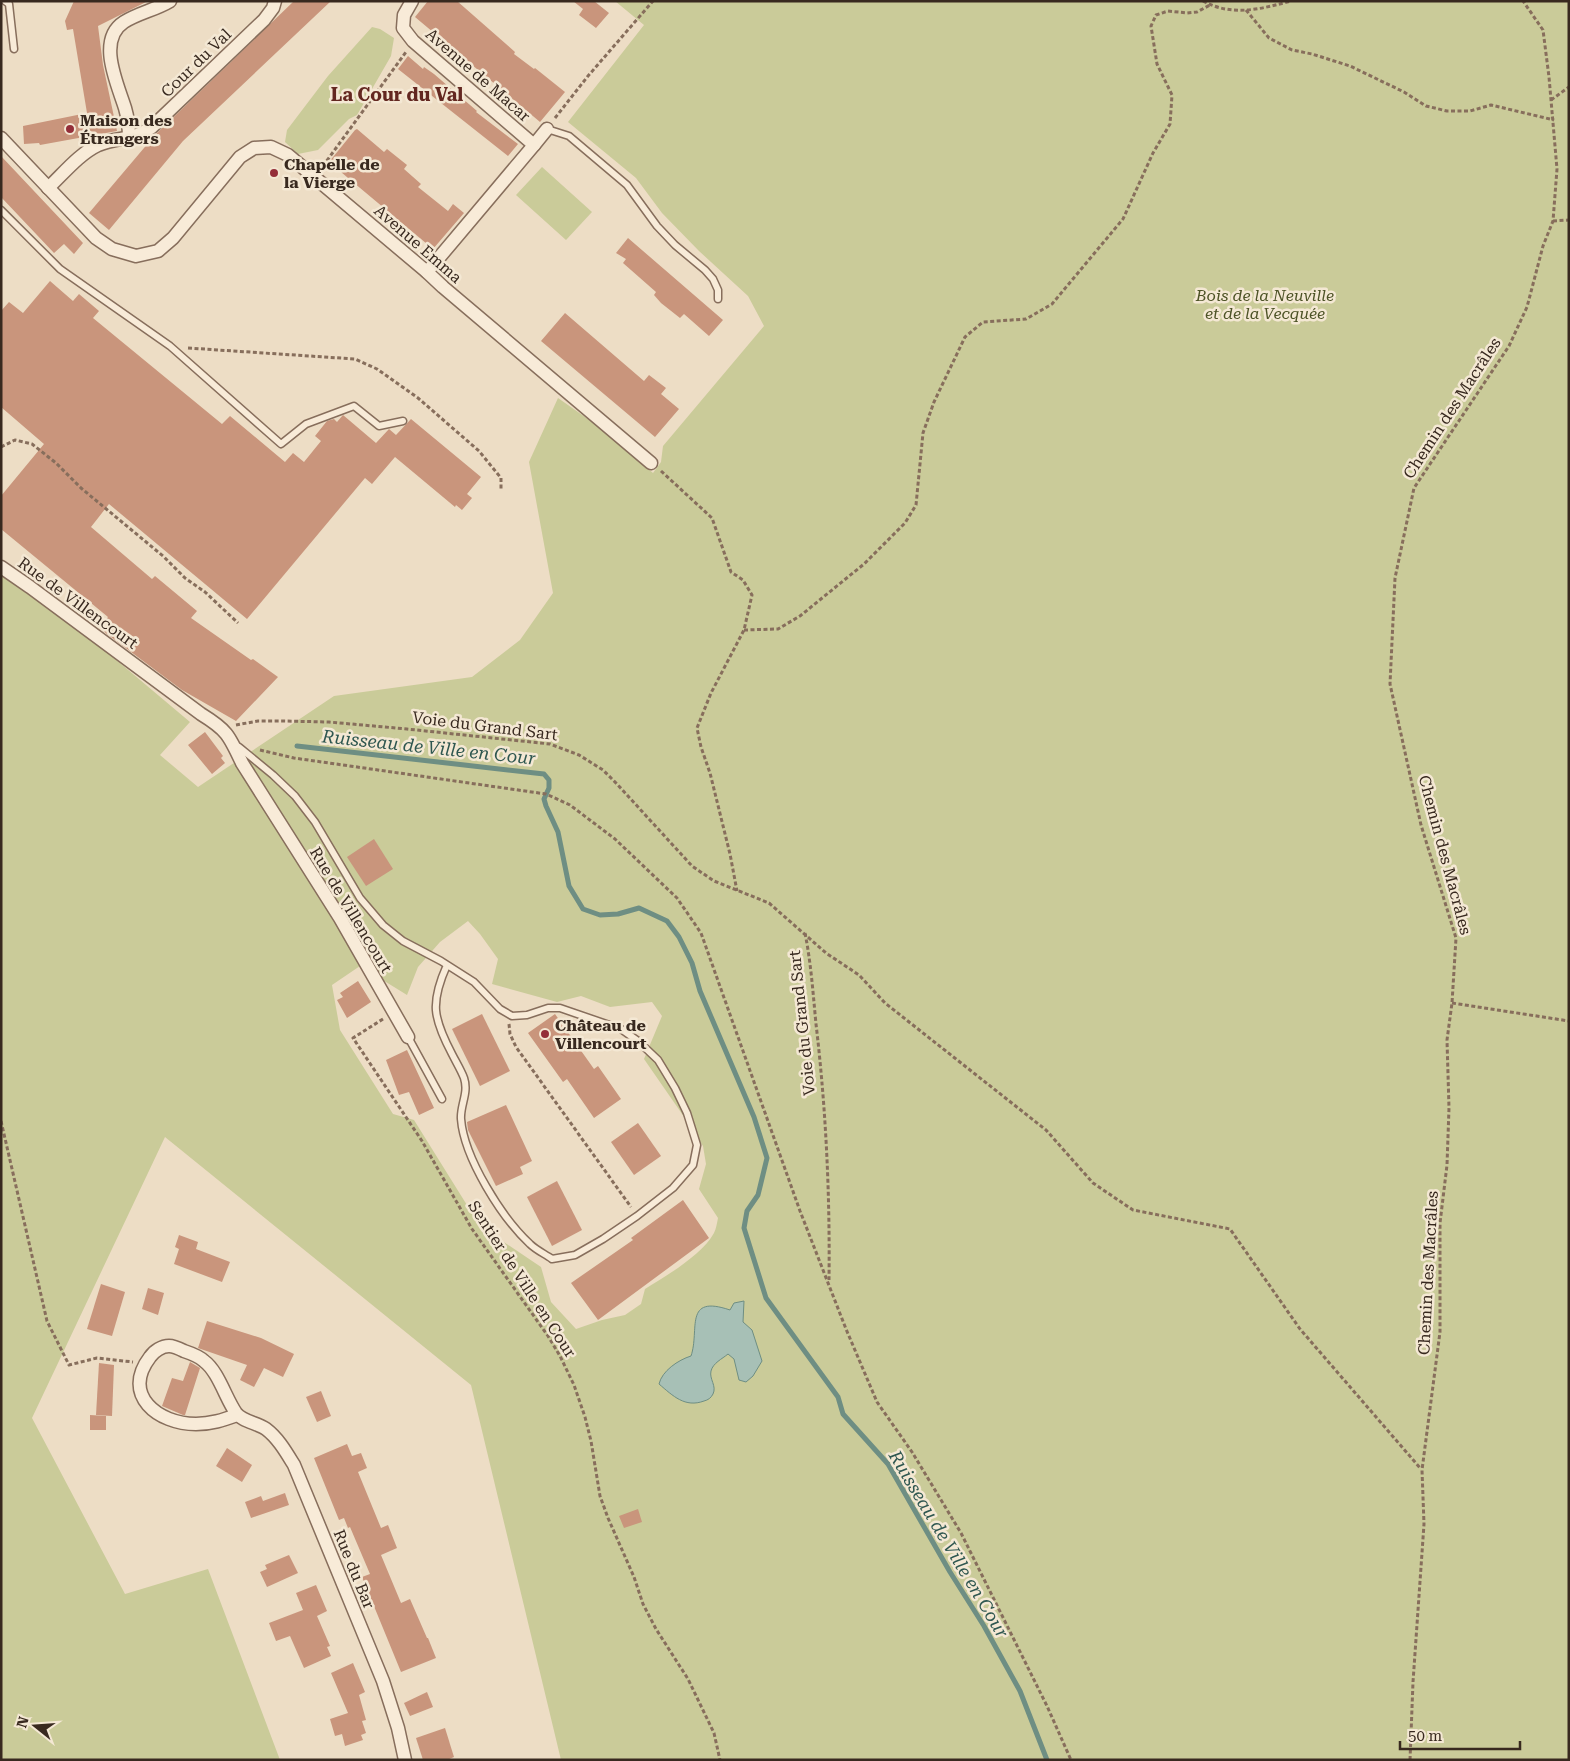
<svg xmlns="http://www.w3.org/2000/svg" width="1570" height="1761" font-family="'Roboto Serif',serif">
	<rect width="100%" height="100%" fill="#edddc5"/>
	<g fill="#cacb99" fill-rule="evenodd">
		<path d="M615,1H1569V1760H561L471,1385L165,1137L32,1418L125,1594L208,1569L280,1760H1V563L190,722L160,755L198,787L334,696L472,677L520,640L553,593L529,462L558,398L595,424L653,473L661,462L663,446L764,326L748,296L699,251L662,213L636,178L568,122L644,25ZM468,921L480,934L498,959L492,984L557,1002L581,996L610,1007L652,1002L662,1016L644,1059L680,1111L703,1146L706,1164L699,1189L718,1218C717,1223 716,1229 714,1233C702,1255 666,1276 645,1289L641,1304L625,1315L602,1320L576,1329L551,1302L541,1267L480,1226L414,1120L393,1114L340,1030L332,985L360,966L407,995L418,967L440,942Z"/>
		<path d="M372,27L380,29L394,38L391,56L357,115L349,119L318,150L298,154L285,142L287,130L328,76Z"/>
		<path d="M542,167L592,212L566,240L516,195Z"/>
	</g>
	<path fill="#a7c0b6" stroke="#6e8e83" d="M744,1301L743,1322L752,1330L762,1361L753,1376L746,1382L739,1380L734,1359L728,1354C722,1359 713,1363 711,1371C709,1379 717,1386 713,1394C711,1398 708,1400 704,1401C685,1408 673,1396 659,1384C662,1371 678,1360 691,1356C700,1330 683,1294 730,1310L734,1303Z"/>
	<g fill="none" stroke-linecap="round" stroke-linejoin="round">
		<path stroke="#6e8e83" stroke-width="5" d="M297,746L544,774L549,780V788L544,799L546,806L558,832L569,886L583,909L600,915L618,914L639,908L667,921L679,937L692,963L700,991L754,1117L767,1158L758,1195L747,1211L744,1228L766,1298L838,1397L843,1414L888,1464L950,1572L984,1626L1020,1691L1047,1760"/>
	</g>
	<g fill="#c9957c">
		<path d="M74,1H148L98,26L103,65L117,131L40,145L39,143L24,144L23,126L87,113L73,29L67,30L65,21Z"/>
		<path d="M294,1H331L183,141L109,230L89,213L155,135Z"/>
		<path d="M428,1H457L515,52L514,54L534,69L535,68L565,92L540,122L415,17Z"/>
		<path d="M573,1H594L609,13L596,28L579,15L583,9Z"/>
		<path d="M408,56L423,69L424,67L434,74L477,111L476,112L518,144L508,156L398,69Z"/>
		<path d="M357,129L384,152L387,149L407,165L404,169L421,184L418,187L448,211L453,204L464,213L433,249L329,162L355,130Z"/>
		<path d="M1,156L83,243L74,254L64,244L54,253L1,197Z"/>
		<path d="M628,238L723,320L709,336L684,314L680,318L661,303L654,295L656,292L623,263L626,259L616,253Z"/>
		<path d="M50,281L73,301L79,294L99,311L93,318L222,424L230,416L285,462L293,453L304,462L321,441L315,436L327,421L334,419L337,422L343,415L376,443L389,429L396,435L411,419L481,477L467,494L472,498L462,510L456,505L455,507L395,457L372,484L365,478L247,619L109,504L91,527L152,579L155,576L197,611L191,618L251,660L253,659L278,677L236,721L182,690L107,634L100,628L108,617L1,529V496L44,444L1,407V311L9,302L23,313Z"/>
		<path d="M565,313L644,381L649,375L666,388L661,394L679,409L655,437L541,341Z"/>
		<path d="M205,732L223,756L221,758L225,763L212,774L188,745Z"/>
		<path d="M374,839L393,869L366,886L347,857Z"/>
		<path d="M358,981L371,1002L347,1018L337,1000L343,997L340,993Z"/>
		<path d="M482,1014L510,1071L480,1086L452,1029Z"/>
		<path d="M555,1014L594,1069L598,1066L621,1099L594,1118L567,1079L563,1082L528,1033Z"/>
		<path d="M407,1050L434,1108L419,1115L409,1092L399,1095L386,1060Z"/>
		<path d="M506,1105L532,1161L520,1167L523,1174L496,1186L468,1130L467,1122Z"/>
		<path d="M638,1123L661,1156L634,1175L611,1142Z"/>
		<path d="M557,1181L582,1230L552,1246L527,1197Z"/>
		<path d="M683,1200L709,1238L598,1320L571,1283L633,1240L631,1238Z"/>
		<path d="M179,1235L198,1242L196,1249L230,1262L222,1282L174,1264L179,1249L175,1247Z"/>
		<path d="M101,1284L125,1292L112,1336L87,1329Z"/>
		<path d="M148,1288L164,1293L158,1315L142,1309Z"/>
		<path d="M207,1321L261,1338L294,1354L283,1377L264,1368L254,1387L240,1380L247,1365L198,1348Z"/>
		<path d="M190,1362L200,1368L185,1415H183L162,1406L172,1378L183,1381Z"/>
		<path d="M99,1363L114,1365L112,1416L96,1415Z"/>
		<path d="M321,1391L331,1416L317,1422L306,1397Z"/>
		<path d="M90,1415L106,1416V1430H90Z"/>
		<path d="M347,1444L352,1456L361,1453L367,1468L358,1472L381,1528L388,1525L397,1548L381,1555L401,1603L410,1599L427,1638H428L436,1658L401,1672L362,1577L370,1574L350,1527L348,1528L344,1518L339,1520L314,1458Z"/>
		<path d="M227,1448L252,1465L242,1482L216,1466Z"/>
		<path d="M285,1493L289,1505L251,1518L245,1502L261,1496L263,1501Z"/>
		<path d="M638,1509L642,1522L624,1528L619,1516Z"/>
		<path d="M289,1555L298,1573L267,1587L260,1572L267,1569L265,1565Z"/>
		<path d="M316,1585L327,1611L317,1616L330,1646L327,1647L331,1656L304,1668L290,1636L276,1641L269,1623L303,1610L296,1593Z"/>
		<path d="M353,1663L365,1692L359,1695L366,1720L362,1721L366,1733L361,1735L363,1740L345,1746L342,1734L335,1736L330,1719L348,1713L331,1673Z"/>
		<path d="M427,1692L433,1707L410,1716L404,1703Z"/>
		<path d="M445,1728L454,1757L447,1760H423L416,1738Z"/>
	</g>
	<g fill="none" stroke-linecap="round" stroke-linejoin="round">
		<defs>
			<g id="lane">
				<path d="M5,1L9,4L14,49"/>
				<path d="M547,129L569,136L627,185L657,226L675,245L705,270L713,279L718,290V299"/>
				<path d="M1,210L60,269L170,346L281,444L306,424L354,406L379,426L403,421"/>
				<path d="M239,747L273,775L295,796L315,822L360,898L383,925L403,941L441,961L474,982L500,1009L512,1016L527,1015L548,1008H560L621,1029L638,1041L658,1060L675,1088L687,1113L697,1145L693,1165L673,1188L637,1216L603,1239L575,1255L552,1259C545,1254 536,1250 530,1244C502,1218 464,1158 461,1119C460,1105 469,1093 464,1078C461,1070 456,1062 452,1054C433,1018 430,1003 447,965"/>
				<path d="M408,1037L442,1099"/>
			</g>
			<g id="street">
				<path d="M412,1L404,15L403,28L413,41L534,145L427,272"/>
				<path d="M1,138L96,238L112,249L136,256L158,251L173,238L240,157L254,148L271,147L288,155L427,272L443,287L651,463"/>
				<path d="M129,139C129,128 128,118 125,108C118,85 96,40 124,22C138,13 155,10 170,1"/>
				<path d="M534,145L547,129"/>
				<path d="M48,188C63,174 79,154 98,145C119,136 131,142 152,127L264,20L273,8L275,1"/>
				<path d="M1,567L30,587L201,714C227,730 229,735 242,763L340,918L408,1037"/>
				<path d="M237,1415C223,1420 211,1424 196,1424C158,1424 121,1395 150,1357C154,1351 162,1346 169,1346C174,1346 180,1349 184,1351C190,1353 199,1356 204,1361C218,1371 226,1399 236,1413C242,1421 257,1423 266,1429C278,1438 286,1452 294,1465L383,1681L398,1728L405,1760"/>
			</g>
		</defs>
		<use href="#lane" stroke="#876e5c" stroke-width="9"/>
		<use href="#street" stroke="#876e5c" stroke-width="15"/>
		<g stroke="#876e5c" stroke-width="3" stroke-dasharray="4 2.5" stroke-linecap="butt">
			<path d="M1203,1C1232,17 1261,9 1291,1"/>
			<path d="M1246,10L1269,38L1292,50L1312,54L1350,66L1404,92L1426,106L1447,111H1470L1491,105L1554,120"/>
			<path d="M1551,100L1569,87"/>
			<path d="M555,118L588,76L653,1"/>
			<path d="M323,166L406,52"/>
			<path d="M1553,221L1569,220"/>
			<path d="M188,348L355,359L377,369L418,398L479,451L501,478V490"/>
			<path d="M1,447L15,440L32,444L56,463L81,488L163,556L185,578L205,592L238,623"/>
			<path d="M661,471L712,518L731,572L743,580L752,595L744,630L711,693L697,728L701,747L710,773L730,854L737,891"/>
			<path d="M744,630L778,629L800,616L864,564L905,523L916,505L923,433L934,402L965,337L983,322L1026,319L1052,304L1123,219L1153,153L1170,124L1172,95L1157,64L1151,26L1156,15L1168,11L1187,13L1197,12L1210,5"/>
			<path d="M236,725L258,721H282L329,722L407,729L550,744L579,755L603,770L617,784L692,866L714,881L769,903L826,953L859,975L885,1003L1046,1130L1093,1183L1133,1210L1230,1229L1300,1329L1421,1469"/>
			<path d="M260,750L294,758L546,794L570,805L615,839L677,898L701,933L800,1211L846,1329L877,1402L912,1452L961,1533L1047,1706L1071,1760"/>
			<path d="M805,933C811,963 813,993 816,1024C826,1109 830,1194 829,1280"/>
			<path d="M1452,1003L1569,1021"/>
			<path d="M383,1019L353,1038L422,1141L472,1229L548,1336L560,1356L574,1385L585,1417L591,1441L600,1496L608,1518L634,1577L643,1604L656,1629L688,1679L714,1733L720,1760"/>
			<path d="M509,1024L510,1034L516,1047L631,1207"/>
			<path d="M1,1121L47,1321L69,1365L97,1358L133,1362"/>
			<path d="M1410,1760L1413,1682L1424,1524L1422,1470L1440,1332V1223L1447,1165L1449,1108L1447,1040L1452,1003L1456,938L1421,825L1390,684L1395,578L1414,488L1509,346L1527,307L1543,246L1553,221L1557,169L1549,77L1543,30L1523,1"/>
		</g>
		<use href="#lane" stroke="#f8ebd8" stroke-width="6"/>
		<use href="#street" stroke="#f8ebd8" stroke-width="12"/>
	</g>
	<g fill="#942e39" stroke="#f4e8d4" stroke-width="2">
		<circle cx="70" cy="129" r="5"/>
		<circle cx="274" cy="173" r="5"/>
		<circle cx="545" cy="1034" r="5"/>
	</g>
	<g text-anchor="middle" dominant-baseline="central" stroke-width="5" stroke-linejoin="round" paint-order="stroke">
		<g font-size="16" fill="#38291f" stroke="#f4e8d4">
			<text transform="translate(196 63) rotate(-44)">Cour du Val</text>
			<text transform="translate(478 75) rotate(41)">Avenue de Macar</text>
			<text transform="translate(418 244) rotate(41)">Avenue Emma</text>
			<text transform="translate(1452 408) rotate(-57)">Chemin des Macrâles</text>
			<text transform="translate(78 603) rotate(36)">Rue de Villencourt</text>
			<text transform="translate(485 726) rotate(7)">Voie du Grand Sart</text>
			<text transform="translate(1445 855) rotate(75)">Chemin des Macrâles</text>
			<text transform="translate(351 910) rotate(59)">Rue de Villencourt</text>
			<text transform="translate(802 1023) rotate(-96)">Voie du Grand Sart</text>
			<text transform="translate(1428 1273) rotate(-87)">Chemin des Macrâles</text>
			<text transform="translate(522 1279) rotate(57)">Sentier de Ville en Cour</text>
			<text transform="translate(354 1569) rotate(68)">Rue du Bar</text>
		</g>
		<g font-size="16" font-weight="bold" fill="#38291f" stroke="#f4e8d4" text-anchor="start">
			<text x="80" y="120">Maison des<tspan x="80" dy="18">Étrangers</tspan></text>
			<text x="284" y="164">Chapelle de<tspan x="284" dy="18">la Vierge</tspan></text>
			<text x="555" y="1025">Château de<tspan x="555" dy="18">Villencourt</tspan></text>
		</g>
		<g font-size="16" font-style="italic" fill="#4d5326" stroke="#f4e8d4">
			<text x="1265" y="295">Bois de la Neuville<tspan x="1265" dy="18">et de la Vecquée</tspan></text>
		</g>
		<g font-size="18" font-weight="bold" fill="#632720" stroke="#f4e8d4">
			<text x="397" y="94">La Cour du Val</text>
		</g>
		<g font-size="18" font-style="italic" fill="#2f5750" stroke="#f4e8d4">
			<text transform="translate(429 747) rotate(6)">Ruisseau de Ville en Cour</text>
			<text transform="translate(949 1544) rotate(59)">Ruisseau de Ville en Cour</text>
		</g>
	</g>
	<rect width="1570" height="1761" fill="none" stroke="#38291f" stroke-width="5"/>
	<g transform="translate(35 1726) rotate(287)" stroke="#f4e8d4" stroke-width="4" paint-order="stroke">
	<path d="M0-4L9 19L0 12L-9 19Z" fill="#38291f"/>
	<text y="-8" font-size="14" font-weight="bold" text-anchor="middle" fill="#38291f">N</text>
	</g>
	<path d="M1400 1741v8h120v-8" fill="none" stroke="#38291f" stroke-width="2.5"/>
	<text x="1408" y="1741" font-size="15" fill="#38291f" stroke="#f4e8d4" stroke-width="4" paint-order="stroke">50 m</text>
</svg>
